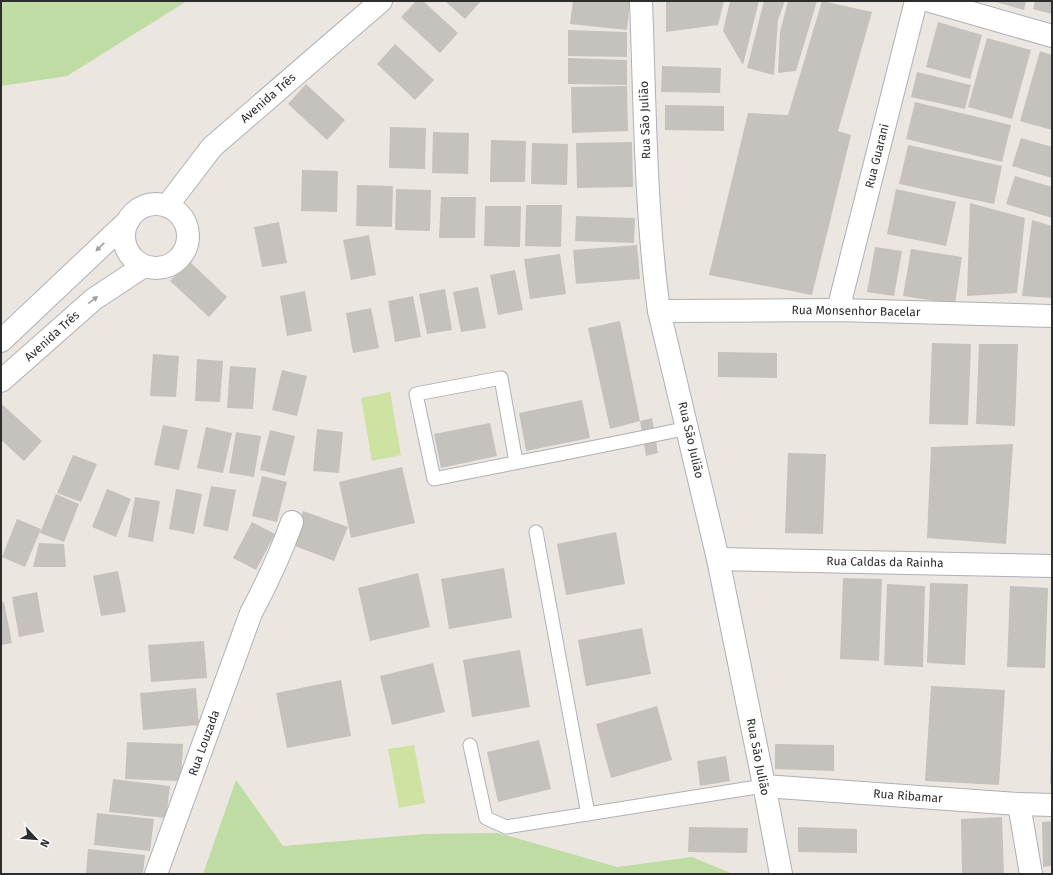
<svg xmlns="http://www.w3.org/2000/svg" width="1053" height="875" font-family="'Fira Sans',sans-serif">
	<rect width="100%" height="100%" fill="#ece6e1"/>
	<g fill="#bedca4">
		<path d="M1,1H187L67,76L1,86Z"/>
		<path d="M236,780L283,846L424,834L498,833L617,867L692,857L733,874H203Z"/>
	</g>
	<g fill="#cee2a1">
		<path d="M390,392L401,455L372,461L361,398Z"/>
		<path d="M414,745L425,803L399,808L388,749Z"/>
	</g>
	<g fill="#c5c1bc">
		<path d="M416,1H423L458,33L440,53L401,17Z"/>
		<path d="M445,1H481L465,19Z"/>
		<path d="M573,1H630L627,30L570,24Z"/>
		<path d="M666,1H724L718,25L666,32Z"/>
		<path d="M730,1H759L743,65L723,31Z"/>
		<path d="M764,1H785L778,20L774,75L747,68Z"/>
		<path d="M788,1H817L796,71L778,73L780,32Z"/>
		<path d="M822,1L872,12L838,131L851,135L812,295L709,275L748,113L788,115Z"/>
		<path d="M996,1H1026L1024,10L996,2Z"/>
		<path d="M1035,1H1052V14L1033,9Z"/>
		<path d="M938,22L982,35L970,79L926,67Z"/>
		<path d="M568,30L627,32V57L568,56Z"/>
		<path d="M987,38L1031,50L1012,119L968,107Z"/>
		<path d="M395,44L434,80L415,100L377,64Z"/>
		<path d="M1040,51L1052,55V130L1020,121Z"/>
		<path d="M568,58L627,60V85L568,84Z"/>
		<path d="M662,66L721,68L720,93L661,92Z"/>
		<path d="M917,72L971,85L965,109L911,97Z"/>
		<path d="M306,84L345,120L327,140L288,104Z"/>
		<path d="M627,86L628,131L572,133L571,87Z"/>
		<path d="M915,102L1011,125L1002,162L906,139Z"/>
		<path d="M665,105L724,106V131L665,130Z"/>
		<path d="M390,127L426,128L425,169L389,168Z"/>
		<path d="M433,132L469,133L468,174L432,173Z"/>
		<path d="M1021,138L1052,147V178L1012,166Z"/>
		<path d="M491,140L526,141L525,182H490Z"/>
		<path d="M632,142L633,187L577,188L576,143Z"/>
		<path d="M532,143L568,144L567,185L531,184Z"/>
		<path d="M908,145L1002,166L994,204L899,184Z"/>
		<path d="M302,170L338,171L337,212L301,211Z"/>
		<path d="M1015,176L1052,187V218L1006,204Z"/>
		<path d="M357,185L393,186L392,227L356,226Z"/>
		<path d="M396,189L431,190L430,231L395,230Z"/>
		<path d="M896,189L956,202L946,246L887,234Z"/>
		<path d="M441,197H476L475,238H439Z"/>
		<path d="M970,203L1025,218L1017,293L967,296Z"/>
		<path d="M526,205H562L561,247L525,246Z"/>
		<path d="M485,206H521L520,247L484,246Z"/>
		<path d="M576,216L635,218L634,243L575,241Z"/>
		<path d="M1032,220L1052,226V298L1022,296Z"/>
		<path d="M279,222L287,263L262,267L254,227Z"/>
		<path d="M369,235L376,275L351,280L343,240Z"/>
		<path d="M637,245L640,279L576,284L573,250Z"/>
		<path d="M875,247L902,251L894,296L867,292Z"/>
		<path d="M911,249L962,257L955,304L903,296Z"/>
		<path d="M560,254L566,294L530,299L524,259Z"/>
		<path d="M189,261L227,297L209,317L170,281Z"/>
		<path d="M515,270L523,310L498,315L490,275Z"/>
		<path d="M478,287L486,328L461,332L453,292Z"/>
		<path d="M445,289L452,330L427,334L419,294Z"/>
		<path d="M305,291L312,331L287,336L280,296Z"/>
		<path d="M413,296L421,337L395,342L388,301Z"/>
		<path d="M371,308L379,348L353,353L346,313Z"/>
		<path d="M620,321L640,421L610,429L588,328Z"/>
		<path d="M932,343L971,344L968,425L929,424Z"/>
		<path d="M979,344H1018L1015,426L976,424Z"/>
		<path d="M718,352L777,353V378L718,377Z"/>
		<path d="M153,354L179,356L176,397L150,396Z"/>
		<path d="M197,359L223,361L220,402L195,401Z"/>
		<path d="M230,366L256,368L253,409L227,408Z"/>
		<path d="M282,370L307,376L297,416L272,410Z"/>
		<path d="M582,400L590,438L526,451L519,413Z"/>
		<path d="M3,405L42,441L24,461L1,440V407Z"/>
		<path d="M652,418L658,453L646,456L640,421Z"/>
		<path d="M490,423L497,456L441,468L434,434Z"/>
		<path d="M163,425L188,430L179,470L154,465Z"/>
		<path d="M206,427L232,433L223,473L197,468Z"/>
		<path d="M317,429L343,432L339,473L313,471Z"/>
		<path d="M270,430L295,436L285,476L260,470Z"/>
		<path d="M236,432L261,436L254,477L229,473Z"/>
		<path d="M1013,444L1006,544L927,538L931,447Z"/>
		<path d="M788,453L826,454L823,534L785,533Z"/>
		<path d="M73,455L97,464L81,502L57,493Z"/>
		<path d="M402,467L415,523L351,538L339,482Z"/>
		<path d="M262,476L287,482L277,522L252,516Z"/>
		<path d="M211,486L236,490L228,531L203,526Z"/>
		<path d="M107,489L131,499L116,537L92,527Z"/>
		<path d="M176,489L202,494L194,534L169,529Z"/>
		<path d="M56,494L79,504L64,542L40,533Z"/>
		<path d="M135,497L160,501L153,542L128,537Z"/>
		<path d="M303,511L348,527L334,561L295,546Z"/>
		<path d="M17,519L41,529L25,567L2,557Z"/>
		<path d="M252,522L275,534L256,570L233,558Z"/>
		<path d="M616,532L625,584L566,595L557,544Z"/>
		<path d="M39,543L64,544L66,567H33Z"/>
		<path d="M504,568L512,618L449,629L441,579Z"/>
		<path d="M118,571L126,612L101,616L93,576Z"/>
		<path d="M418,573L430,627L370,641L358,588Z"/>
		<path d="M843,578L882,579L879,661L840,659Z"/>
		<path d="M930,583L968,584L965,665L927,663Z"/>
		<path d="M887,584L925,586L923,667L884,665Z"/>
		<path d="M1010,586L1048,588L1045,668L1007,667Z"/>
		<path d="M37,592L44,632L19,637L12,597Z"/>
		<path d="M4,602L12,643L1,645V603Z"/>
		<path d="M642,628L651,674L586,686L578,640Z"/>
		<path d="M204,641L207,678L151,682L148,645Z"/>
		<path d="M520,650L530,707L472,717L463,660Z"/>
		<path d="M433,663L445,712L392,725L380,676Z"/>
		<path d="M341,680L351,736L287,748L276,693Z"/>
		<path d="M931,686L1005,690L999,785L925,781Z"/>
		<path d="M196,688L199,725L143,730L140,693Z"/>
		<path d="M657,706L672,760L611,778L596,724Z"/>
		<path d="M1051,735H1052V784H1050Z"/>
		<path d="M539,740L551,789L498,802L487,752Z"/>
		<path d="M127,742L183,744L181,781L125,779Z"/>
		<path d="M775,744L834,745V771L775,769Z"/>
		<path d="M726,756L730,781L700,786L697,761Z"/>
		<path d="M113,779L170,786L166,818L109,812Z"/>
		<path d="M97,813L154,819L150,851L94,845Z"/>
		<path d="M1002,817L1004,874H962L961,819Z"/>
		<path d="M1052,821V866L1043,867L1042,822Z"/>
		<path d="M689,827L748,828L747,853L688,852Z"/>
		<path d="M798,827L857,829V853L798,852Z"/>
		<path d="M88,849L145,855L143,874H86Z"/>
	</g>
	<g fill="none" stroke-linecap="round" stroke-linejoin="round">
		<defs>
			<g id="lane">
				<path d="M516,462L501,378L416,394L434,479C519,462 603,446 688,428"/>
				<path d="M536,532L588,814"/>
				<path d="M470,745L486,818L506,827L764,786"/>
			</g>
			<g id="street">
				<path d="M641,1C645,104 645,208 659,311"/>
				<path d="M930,1L1052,36"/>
				<circle cx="156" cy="236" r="32"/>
				<path d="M167,206L212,147L381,1"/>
				<path d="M838,310L916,1"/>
				<path d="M1,341L128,221"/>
				<path d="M1,381L94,299L144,266"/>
				<path d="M764,786L1019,804L1052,805"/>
				<path d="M1019,804L1031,874"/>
				<path d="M156,874L251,613C267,583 281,553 292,522"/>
			</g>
			<g id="secondary">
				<path d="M718,559L1052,566"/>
				<path d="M781,874L767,800L718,559L659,311L838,310L1052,316"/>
			</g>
		</defs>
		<use href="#lane" stroke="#adb0b7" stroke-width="15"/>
		<use href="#street" stroke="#adb0b7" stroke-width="24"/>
		<use href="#secondary" stroke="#adb0b7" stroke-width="24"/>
		<use href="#lane" stroke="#fff" stroke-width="13"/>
		<use href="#street" stroke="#fff" stroke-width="22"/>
		<use href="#secondary" stroke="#fff" stroke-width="22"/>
	</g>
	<defs><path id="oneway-solid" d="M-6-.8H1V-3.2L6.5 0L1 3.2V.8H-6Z"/></defs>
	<g fill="#a0a0a0">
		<use href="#oneway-solid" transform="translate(100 247) rotate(136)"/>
		<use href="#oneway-solid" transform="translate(93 300) rotate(-38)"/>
	</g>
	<g text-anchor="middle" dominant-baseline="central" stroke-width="4" stroke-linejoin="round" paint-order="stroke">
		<g font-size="12" fill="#2d2d2d" stroke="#fff">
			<text transform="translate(268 98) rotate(-41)">Avenida Três</text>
			<text transform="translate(645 120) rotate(-92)">Rua São Julião</text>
			<text transform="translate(877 156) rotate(-76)">Rua Guarani</text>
			<text transform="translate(856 311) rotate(1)">Rua Monsenhor Bacelar</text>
			<text transform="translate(52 336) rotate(-42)">Avenida Três</text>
			<text transform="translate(691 440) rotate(77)">Rua São Julião</text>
			<text transform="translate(885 562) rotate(1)">Rua Caldas da Rainha</text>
			<text transform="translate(204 743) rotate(-70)">Rua Louzada</text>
			<text transform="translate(758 757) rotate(79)">Rua São Julião</text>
			<text transform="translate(908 796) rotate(4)">Rua Ribamar</text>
		</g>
	</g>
	<rect width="1053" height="875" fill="none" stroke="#2d2d2d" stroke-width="4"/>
	<g transform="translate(36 839) rotate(116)" stroke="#ffffff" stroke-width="3" paint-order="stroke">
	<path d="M0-3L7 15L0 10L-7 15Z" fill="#2d2d2d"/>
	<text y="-6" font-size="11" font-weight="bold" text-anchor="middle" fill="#2d2d2d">N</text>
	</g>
</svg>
